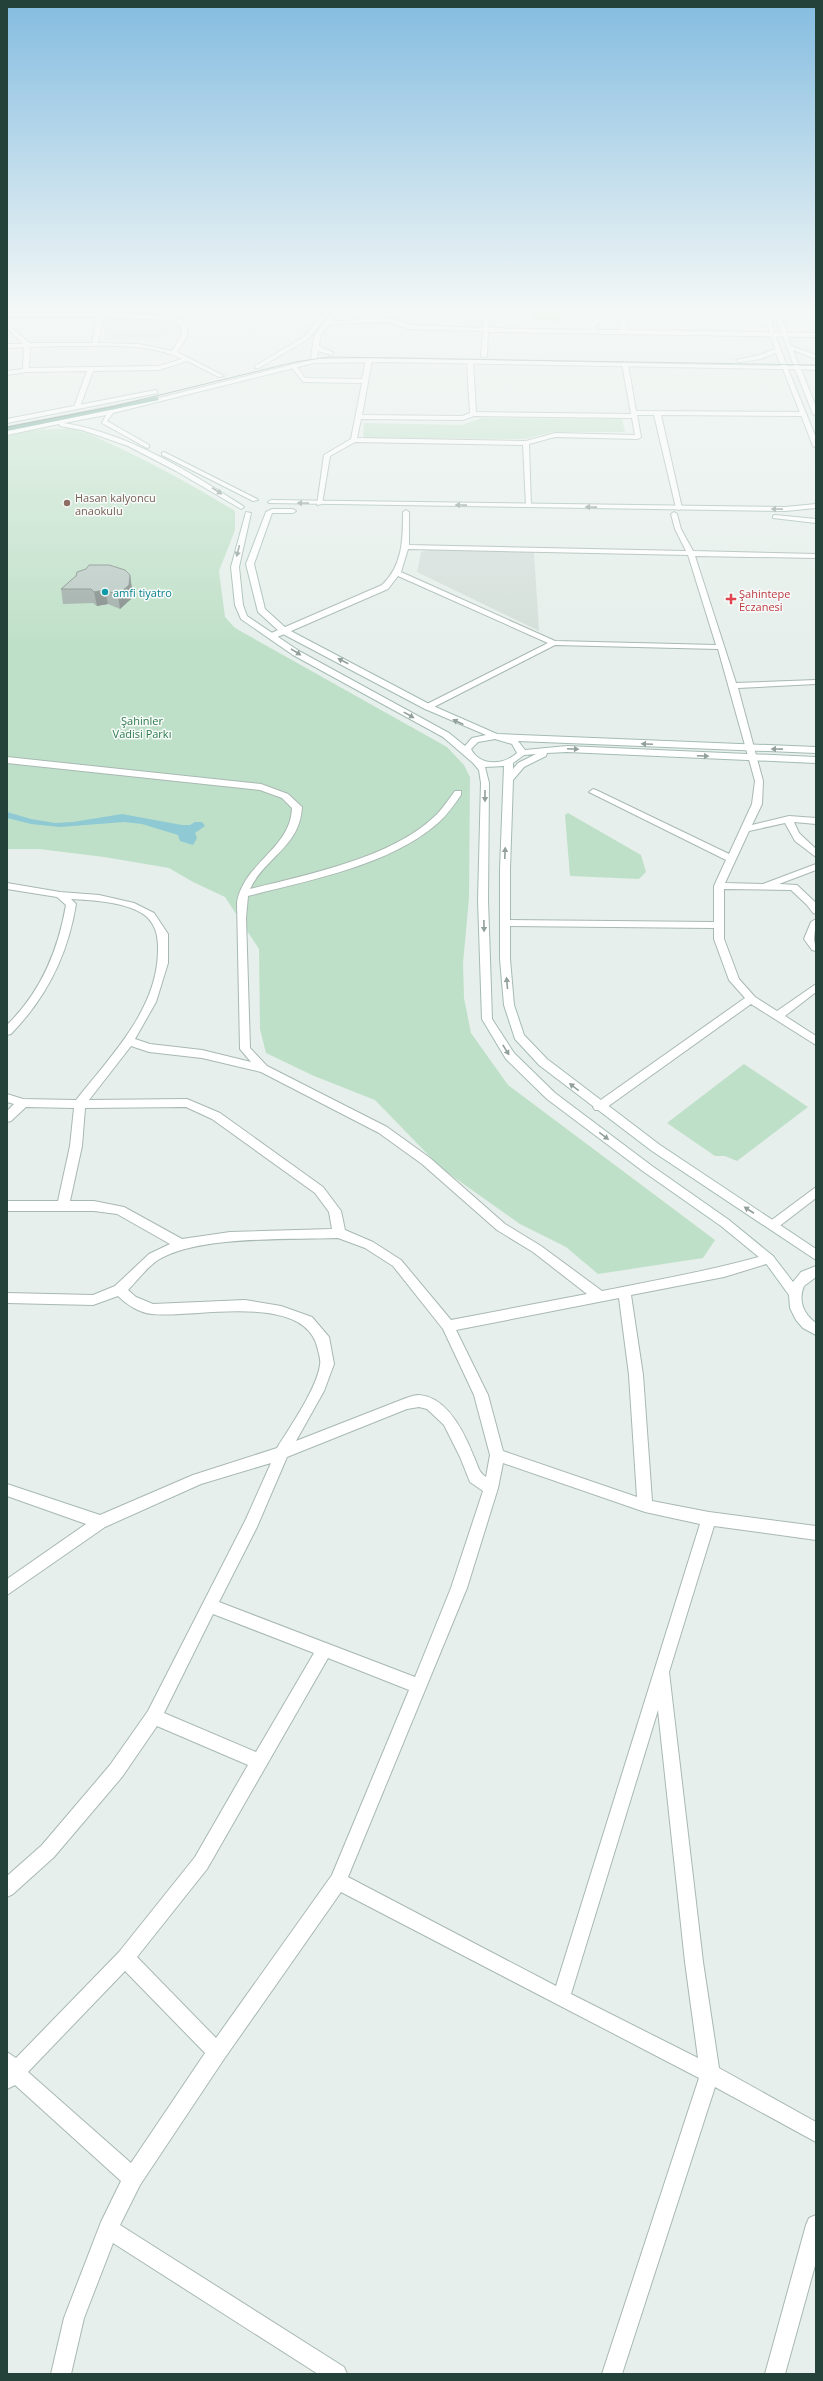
<svg xmlns="http://www.w3.org/2000/svg" width="823" height="2381" font-family="'Open Sans',sans-serif">
	<rect width="100%" height="100%" fill="#e6efeb"/>
	<g fill="#d4dfda">
		<path d="M121,312L192,314L178,327L157,339L105,340L106,318L101,316Z"/>
		<path d="M428,550L534,552L539,631L417,572L421,552Z"/>
	</g>
	<g fill="#bfe0c8">
		<path d="M349,312H385L383,318H344Z"/>
		<path d="M533,312H562L561,322L534,321Z"/>
		<path d="M482,418L622,419L625,432H552L525,439L363,438L364,423L462,425Z"/>
		<path d="M74,428C129,450 184,480 235,511V530L219,571L225,617L235,628L447,747L464,765L470,777L469,898L463,963L464,998L471,1033L508,1085L715,1240L703,1258L598,1274L566,1247L520,1224L441,1168L375,1100L314,1076L266,1053L260,1029L259,949L225,897L193,882L169,868L104,857L39,849H7V436L34,430Z"/>
		<path d="M568,813L641,855L646,872L639,879L570,876L565,815Z"/>
		<path d="M744,1064L808,1107L737,1161L725,1156H715L667,1123Z"/>
	</g>
	<path fill="#8ec9d4" d="M7,812L31,819L55,823L73,822L122,814L182,825H190L195,822H202L205,826L195,833L197,838L193,845L180,841L178,835L142,824L124,822L60,827L31,824L7,818Z"/>
	<g fill="none" stroke-linecap="round" stroke-linejoin="round">
		<defs>
			<g id="street">
				<path d="M98,312L171,316L185,321L188,335L177,352L224,376L219,377L187,361L159,370L93,371L80,407L77,409L74,407L87,371L26,372L7,375V371L23,369L24,347L7,348V344H23L7,328V323L29,343H92L97,317H7V313ZM103,317L170,320L180,323L182,335L172,351L139,344L98,343ZM60,346C99,347 146,341 182,359L159,366L29,368L30,347Z"/>
				<path d="M484,312H490L489,328L590,330L591,322L602,316L601,312H607L608,317L596,324L595,330H621L620,312H626L627,330L816,333V337L488,332L487,356L484,358L481,356L483,331L409,329L389,322L328,324L325,322L390,318L410,325L483,328Z"/>
				<path d="M369,358L372,360L362,415L462,416L470,413L467,361L470,359L473,361L476,412L631,414L622,364L625,362L628,364L636,411L804,412L807,414L804,416L661,415L682,508L679,510L676,508L654,415H637L641,437L638,439L555,437L529,444L531,507L526,506L523,445L355,442L330,456L322,504L317,505L324,455L351,439L362,383L303,382L290,365L295,364L305,378L362,379L366,360ZM474,416L632,418L635,435L555,433L526,441L357,438L361,419L463,420Z"/>
				<path d="M406,510L409,512V545L686,551L675,529L671,514L674,512L677,514L681,529L693,551L816,554V558L695,556L736,683L816,680V684L738,688L763,781L762,804L752,825L789,816L816,818V824L794,822L799,833L816,849V857L795,841L785,823L749,831L725,883L763,884L816,864V870L779,884L797,885L816,903V914L813,913L807,905L791,890L724,889V939L739,979L755,997L777,1011L816,984V992L785,1016L816,1036V1045L751,1004L603,1110H595L593,1107L595,1104L745,998L729,980L714,939V928L505,926L500,923L505,920L714,922V886L726,860L589,792L593,789L596,790L729,854L752,804L755,781L718,649L555,645L428,710L424,707L425,705L548,643L398,576L388,589L275,638H269V634L382,585C403,565 403,539 403,512ZM408,549L688,555L716,645L555,641L401,572Z"/>
				<path d="M7,757L261,784L288,794L302,807C300,847 265,857 250,889C306,875 391,858 434,817C442,810 448,800 455,791H461V795C454,805 447,815 438,823C389,866 309,880 248,896L246,918L250,1048L267,1066L387,1127L430,1158L505,1224L541,1246L602,1291C657,1280 714,1270 769,1254L773,1256L775,1259L773,1262L724,1277L631,1295L643,1375L652,1501L709,1512L816,1526V1540L714,1526L669,1672L703,1962L719,2068L816,2122V2142L715,2087L622,2374H602L699,2078L341,1892L224,2059L140,2185L120,2225L344,2367L347,2374H318L113,2243L84,2318L71,2374H51L64,2318L101,2222L121,2181L15,2085L7,2089V2052L16,2058L119,1952L195,1857L248,1765L157,1726L122,1777L54,1857L13,1894L7,1897V1876L42,1845L110,1765L148,1711L246,1519L271,1463L201,1484L105,1527L7,1595V1579L86,1524L7,1496V1484L100,1515L193,1475L277,1448C290,1427 317,1388 320,1365C321,1360 319,1354 318,1350C307,1290 192,1319 152,1314C140,1313 127,1305 118,1296L93,1305L7,1303V1293L93,1295L115,1286L149,1254L170,1244L117,1214L94,1211H7V1201H58L70,1146L74,1108L26,1107L11,1121L7,1122V1111L14,1104L7,1102V1094L23,1099L76,1100C110,1057 158,1009 158,950C158,938 157,927 147,917C130,902 92,900 71,899L76,904C68,954 47,997 11,1034L7,1035V1025C41,992 58,951 66,905L57,897L7,889V883L60,892L99,895L134,903L154,913L168,934V963L156,1002L135,1039L150,1044L202,1050L251,1062L240,1049L237,902C244,863 291,848 292,808L282,798L260,790L7,763ZM131,1046L149,1052L202,1058L261,1072L379,1133L422,1164L497,1230L533,1252L587,1294L451,1320L401,1260L373,1242L345,1230L341,1211L323,1187L220,1113L187,1099L89,1100ZM186,1107L212,1119L315,1193L329,1212L332,1229L230,1232L182,1239L124,1207L94,1201H70L82,1146L85,1108ZM338,1238L365,1248L393,1266L443,1329L474,1395L490,1455L486,1477C478,1472 478,1465 474,1457C465,1434 448,1397 419,1395C414,1395 406,1398 401,1400L296,1441L324,1391L334,1364L329,1337L312,1317L281,1306L245,1300L153,1304L136,1297L128,1290C137,1281 147,1267 158,1260C199,1235 290,1240 338,1238ZM619,1298L629,1375L637,1497L503,1451L488,1395L456,1330ZM419,1407L427,1409L444,1425L460,1457L470,1482L483,1491L451,1588L415,1677L219,1602L257,1527L287,1457L407,1409ZM503,1463L645,1512L700,1524L556,1986L348,1877L467,1588L498,1488ZM213,1614L314,1653L256,1752L164,1713ZM328,1658L409,1690L332,1875L216,2038L137,1957L207,1869ZM658,1710L685,1962L698,2058L571,1994ZM125,1971L205,2053L131,2163L28,2072Z"/>
				<path d="M816,919L814,939L816,951L812,950L804,939L811,922Z"/>
				<path d="M816,1187V1198L777,1228H769L767,1225L769,1222Z"/>
				<path d="M816,2215V2262L785,2374H765L806,2225L809,2218Z"/>
			</g>
			<g id="secondary">
				<path d="M324,312H330L308,339L259,368H255V366L304,337Z"/>
				<path d="M333,312H339L320,336L319,346L334,353L331,355L318,351L317,359L383,358L781,366L776,353L761,359L739,362L736,360L760,355L775,349L763,312H769L775,335L787,366H794L774,312H780L791,346L816,355V359L793,350L799,366H816V370L801,369L816,407V416L813,414L795,369H788L816,438V448L813,446L783,369L383,362L314,363L113,413L107,421L149,445V447L147,448L102,423L106,415L64,423C130,434 188,471 243,506L244,507L241,509L176,471L128,446L82,430L60,426L59,424L7,435V431L111,410L311,360L314,336Z"/>
				<path d="M156,390L158,393L7,423V419Z"/>
				<path d="M164,452L257,499L258,500L253,501L162,455V453Z"/>
				<path d="M271,500L785,507L816,504V508L785,511L269,503L268,502Z"/>
				<path d="M272,509H293L296,511L293,513H272L254,564L265,609L287,629L431,705L497,734L816,747V753L518,741L525,750L567,746L816,757V763L567,752L547,753L546,756L524,767L513,780L510,869V959L514,1005L524,1035L547,1059L660,1145L816,1249V1260L652,1151L539,1065L515,1039L504,1005L500,959V869L504,766L485,767L489,783L488,900L492,1019L514,1053L555,1093L652,1166L729,1220L773,1256L793,1282L801,1272L816,1266V1277L804,1286C798,1300 803,1314 816,1323V1335L803,1328L796,1320L790,1308L789,1295L765,1262L721,1226L644,1172L547,1099L506,1059L482,1019L478,900L481,783L479,770L473,763L443,737L293,655L241,619L235,605L231,567L246,512L251,513L239,567L243,605L247,616L299,651L449,733L465,746L472,738L486,735L425,709L281,633L258,612L246,564L266,512ZM495,739L512,744L517,753C504,765 480,767 471,749L478,742ZM536,754L518,763L513,769V763L524,755Z"/>
				<path d="M775,515L816,519V523L773,518V516Z"/>
			</g>
			<path id="primary" d="M157,397L159,400L7,431V427Z"/>
		</defs>
		<use href="#street" stroke="#a8b8b2" stroke-width="2"/>
		<use href="#secondary" stroke="#a4bbb3" stroke-width="2"/>
		<use href="#primary" stroke="#c2cac8" stroke-width="2"/>
		<use href="#street" fill="#fff" fill-rule="evenodd"/>
		<use href="#secondary" fill="#fff" fill-rule="evenodd"/>
		<use href="#primary" fill="#6aa596" fill-rule="evenodd"/>
		<path stroke="#5f7d75" stroke-width="1" d="M7,427L111,407L295,362L329,357L816,365"/>
	</g>
	<path fill="#a1aea9" d="M130,575L132,589L131,599L120,609L108,604L97,606L93,603L63,604L61,589Z"/>
	<g fill="#838d89">
		<path d="M130,575L132,589L131,599L120,609L118,595Z"/>
		<path d="M105,590L108,604L97,606L94,592Z"/>
	</g>
	<path fill="#bbcac4" stroke="#838d89" d="M89,565H109L125,570L130,575L129,585L118,595L105,590L94,592L91,589H61L76,576L77,572L86,569Z"/>
	<defs><path id="oneway-solid" d="M-6-.8H1V-3.2L6.5 0L1 3.2V.8H-6Z"/></defs>
	<g fill="#92a09c">
		<use href="#oneway-solid" transform="translate(217 491) rotate(33)"/>
		<use href="#oneway-solid" transform="translate(303 503) rotate(-179)"/>
		<use href="#oneway-solid" transform="translate(461 505) rotate(-179)"/>
		<use href="#oneway-solid" transform="translate(591 507) rotate(-179)"/>
		<use href="#oneway-solid" transform="translate(777 509) rotate(-179)"/>
		<use href="#oneway-solid" transform="translate(238 551) rotate(104)"/>
		<use href="#oneway-solid" transform="translate(296 652) rotate(32)"/>
		<use href="#oneway-solid" transform="translate(343 661) rotate(-153)"/>
		<use href="#oneway-solid" transform="translate(409 715) rotate(29)"/>
		<use href="#oneway-solid" transform="translate(458 722) rotate(-155)"/>
		<use href="#oneway-solid" transform="translate(647 744) rotate(-178)"/>
		<use href="#oneway-solid" transform="translate(573 749) rotate(3)"/>
		<use href="#oneway-solid" transform="translate(777 749) rotate(-179)"/>
		<use href="#oneway-solid" transform="translate(703 756) rotate(3)"/>
		<use href="#oneway-solid" transform="translate(485 796) rotate(90)"/>
		<use href="#oneway-solid" transform="translate(505 853) rotate(-88)"/>
		<use href="#oneway-solid" transform="translate(484 926) rotate(89)"/>
		<use href="#oneway-solid" transform="translate(507 983) rotate(-95)"/>
		<use href="#oneway-solid" transform="translate(506 1050) rotate(58)"/>
		<use href="#oneway-solid" transform="translate(574 1087) rotate(-142)"/>
		<use href="#oneway-solid" transform="translate(604 1136) rotate(37)"/>
		<use href="#oneway-solid" transform="translate(749 1210) rotate(-147)"/>
	</g>
	<linearGradient id="sky" x2="0" y2="1"><stop stop-color="#84bce0"/><stop offset="0.48" stop-color="#f4f8f6"/><stop offset="1" stop-color="#f4f8f6" stop-opacity="0"/></linearGradient>
	<rect width="823" height="645" fill="url(#sky)"/>
	<circle fill="#8d6e63" stroke="#f7fbf9" stroke-width="1.5" cx="67" cy="503" r="4"/>
	<circle fill="#0f9aa8" stroke="#f7fbf9" stroke-width="1.5" cx="105" cy="592" r="4"/>
	<path fill="#e0444e" stroke="#f7fbf9" stroke-width="1.5" d="M729 593h4v4h4v4h-4v4h-4v-4h-4v-4h4z"/>
	<g text-anchor="middle" dominant-baseline="central" stroke-width="3" stroke-linejoin="round" paint-order="stroke">
		<g font-size="11" fill="#785e54" stroke="#f7fbf9" text-anchor="start">
			<text x="75" y="497">Hasan kalyoncu<tspan x="75" dy="13">anaokulu</tspan></text>
		</g>
		<g font-size="11" fill="#0d838f" stroke="#f7fbf9" text-anchor="start">
			<text x="113" y="592">amfi tiyatro</text>
		</g>
		<g font-size="11" fill="#be3a42" stroke="#f7fbf9" text-anchor="start">
			<text x="739" y="593">Şahintepe<tspan x="739" dy="13">Eczanesi</tspan></text>
		</g>
		<g font-size="11" fill="#2d7a4b" stroke="#f7fbf9">
			<text x="142" y="720">Şahinler<tspan x="142" dy="13">Vadisi Parkı</tspan></text>
		</g>
	</g>
	<rect width="823" height="2381" fill="none" stroke="#24423a" stroke-width="16"/>
</svg>
